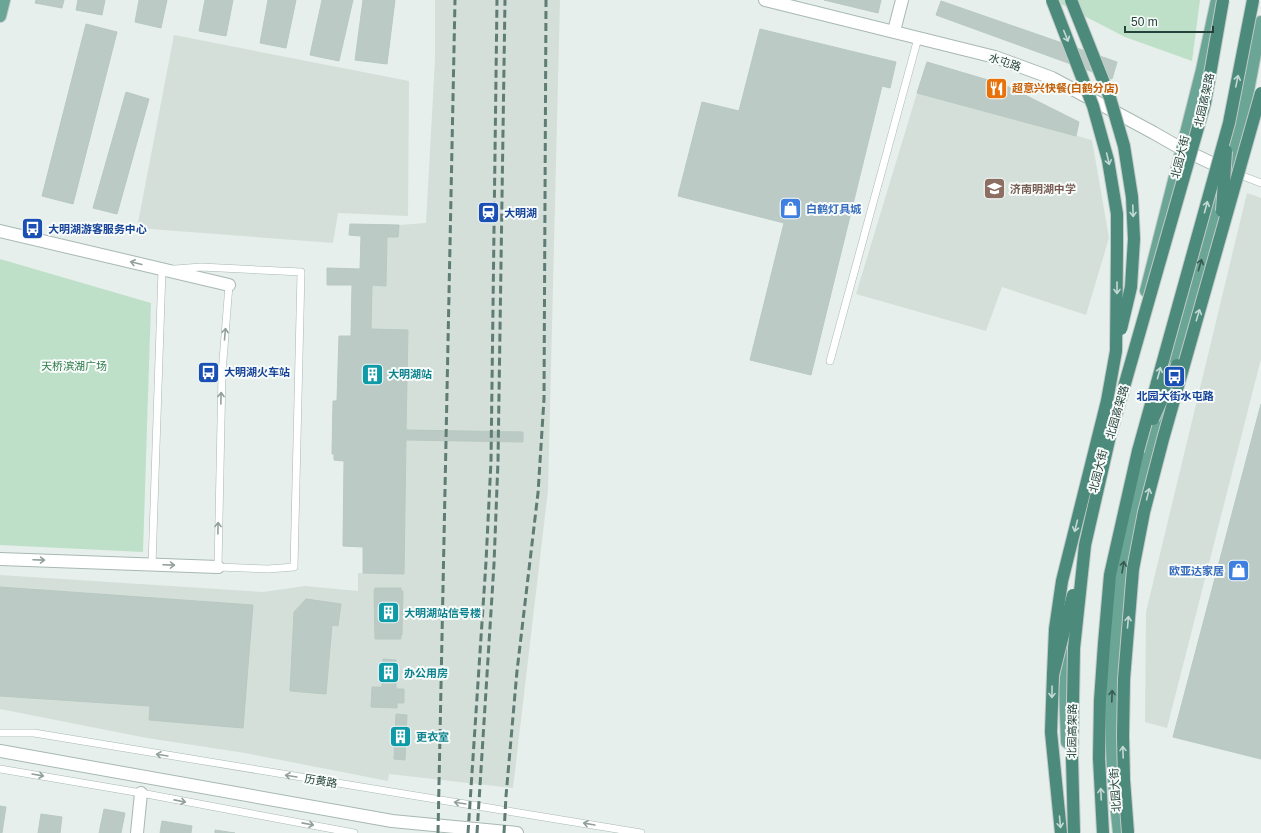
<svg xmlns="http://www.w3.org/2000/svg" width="1261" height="833" font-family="Arial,'Noto Sans SC',sans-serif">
	<rect width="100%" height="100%" fill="#e6efeb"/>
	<g fill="#d4dfda">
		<path d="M435,0H560L548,490L513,788L389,774L388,781L245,753L147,738L0,709V575L263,592L305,586L358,591V573H363V547L343,546L344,461L334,460V454H332L333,401L337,400L339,336H351L352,285H327V268L360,269L361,236L349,235L350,224L399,225L426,223L435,60Z"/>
		<path d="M174,35L409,81L408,216L338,213L333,243L137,228Z"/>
		<path d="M917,93L1092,140L1109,238L1086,315L1002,287L986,331L856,294Z"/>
		<path d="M1247,193L1261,198V359L1167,728L1145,722L1146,612Z"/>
	</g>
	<g fill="#bfe0c8">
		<path d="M1060,0H1200L1192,61L1125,37L1061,4Z"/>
		<path d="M0,259L151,303L143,552L0,545Z"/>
	</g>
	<g fill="#bbcac4" stroke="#b8c9c2">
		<path d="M36,0H64L62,8L35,3Z"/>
		<path d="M78,0H105L102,15L76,10Z"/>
		<path d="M139,0H167L161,28L135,22Z"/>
		<path d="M205,0H233L226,36L199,31Z"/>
		<path d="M268,0H296L286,48L260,43Z"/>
		<path d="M322,0H353L339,61L310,55Z"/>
		<path d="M363,0H395L387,64L355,60Z"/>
		<path d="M824,0H881L878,13Z"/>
		<path d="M941,1L1117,62L1112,79L936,15Z"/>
		<path d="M86,24L117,32L73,204L42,196Z"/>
		<path d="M760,29L896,62L890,88L882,86L811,375L750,360L784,223L678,196L702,102L739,111Z"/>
		<path d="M927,62L1005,85L1079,122L1076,136L917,93Z"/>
		<path d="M126,92L149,99L117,214L93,208Z"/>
		<path d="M350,224L399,225L398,237H387L386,286L372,285L371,329L408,330L406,430L523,432V442L406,440L404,574L363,573V547L343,546L344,461L334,460V454H332L333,401H337L339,336H351L352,285H327V268L360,269L361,236L349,235Z"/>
		<path d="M1261,404V759L1173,737Z"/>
		<path d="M0,587L253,605L243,728L149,720L150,706L0,696Z"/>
		<path d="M375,588H401V591H403L402,635H401V639H375L374,591Z"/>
		<path d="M306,599L341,604L338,626L332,625L326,694L290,691L294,612Z"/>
		<path d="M383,659L396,660V689H404V703H397V708L371,707L372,687H382Z"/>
		<path d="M396,714L407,715L405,760L394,759Z"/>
		<path d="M0,806L6,807L2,833H0Z"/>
		<path d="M104,809L125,813L121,833H99Z"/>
		<path d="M41,814L62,817L60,833H38Z"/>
		<path d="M162,821L192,826L191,833H160Z"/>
		<path d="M215,830L235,833H215Z"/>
	</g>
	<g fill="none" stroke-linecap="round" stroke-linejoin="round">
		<defs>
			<g id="service">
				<path d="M1235,173L1261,183"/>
				<path d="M830,361L918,38"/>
				<path d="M152,565L162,270L201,267L301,272L294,567L268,569L218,567L222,373L229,285"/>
				<path d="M0,733H34L641,833"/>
				<path d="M0,769L141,793L354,833"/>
			</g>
			<g id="minor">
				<path d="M894,31L902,0"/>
				<path d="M137,833L141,793"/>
			</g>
			<g id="tertiary">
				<path d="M765,0L995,57L1052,78L1154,133L1182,149L1226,170"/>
				<path d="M0,231L229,285"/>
				<path d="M0,559L218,567"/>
				<path d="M0,751L392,821L517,833"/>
			</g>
			<g id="primary">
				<path d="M0,16L4,0"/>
				<path d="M1228,170L1247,96L1261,22"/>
				<path d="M1146,291L1202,70L1217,0"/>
				<path d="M1167,380L1221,194"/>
				<path d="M1067,742L1065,688L1069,646"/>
				<path d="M1119,833C1116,803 1112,772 1112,742C1111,686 1114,628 1122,572C1130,517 1146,463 1159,409"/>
			</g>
			<path id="trunk" d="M1103,833L1099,758L1100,701L1104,644L1110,575L1138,451"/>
		</defs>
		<use href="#service" stroke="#a8b8b2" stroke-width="8"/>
		<use href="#minor" stroke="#a8b8b2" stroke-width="14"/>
		<use href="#tertiary" stroke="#a8b8b2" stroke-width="14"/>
		<use href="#primary" stroke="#c2cac8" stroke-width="14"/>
		<use href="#trunk" stroke="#c2cac8" stroke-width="14"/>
		<use href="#service" stroke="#fff" stroke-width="7"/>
		<use href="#minor" stroke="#fff" stroke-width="12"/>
		<use href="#tertiary" stroke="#fff" stroke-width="12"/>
		<use href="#primary" stroke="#6aa596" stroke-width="12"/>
		<use href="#trunk" stroke="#4c8a7c" stroke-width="12"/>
		<g stroke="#5f7d75" stroke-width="3" stroke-dasharray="8 4" stroke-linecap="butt">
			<path d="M438,833L455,0"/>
			<path d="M468,833L486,562L491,461L497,0"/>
			<path d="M477,833L494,564L498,461L505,0"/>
			<path d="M504,833L506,796L517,671L538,493L544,399L546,0"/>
		</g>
		<defs>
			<g id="trunk-bridge">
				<path d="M1052,0L1093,106L1108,160L1117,214V249L1116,351L1107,401L1062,581L1055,629L1053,675"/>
				<path d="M1071,0L1110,98L1124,146L1132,197L1134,239L1131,287L1121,329"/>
				<path d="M1222,211L1226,151"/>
				<path d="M1153,419L1177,365"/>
				<path d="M1138,451L1229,123L1253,0"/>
				<path d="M1061,833L1051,732L1053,675L1073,595"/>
				<path d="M1074,833L1072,758L1074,648L1085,545L1110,436L1205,103L1223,0"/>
				<path d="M1128,833L1124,780L1123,736L1124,679L1133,569L1144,512L1163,439L1261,93"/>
			</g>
		</defs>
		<use href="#trunk-bridge" stroke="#c2cac8" stroke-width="14" stroke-linecap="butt"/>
		<use href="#trunk-bridge" stroke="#4c8a7c" stroke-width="12"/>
	</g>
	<defs><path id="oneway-shaft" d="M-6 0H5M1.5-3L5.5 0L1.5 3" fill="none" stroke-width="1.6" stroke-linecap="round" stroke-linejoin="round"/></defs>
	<g stroke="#c4d9d4">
		<use href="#oneway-shaft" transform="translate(1066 36) rotate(68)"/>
		<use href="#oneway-shaft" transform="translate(1237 81) rotate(-78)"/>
		<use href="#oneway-shaft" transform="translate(1108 159) rotate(77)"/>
		<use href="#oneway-shaft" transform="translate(1206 207) rotate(-75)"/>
		<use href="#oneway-shaft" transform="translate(1133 211) rotate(88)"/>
		<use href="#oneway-shaft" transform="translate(1117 288) rotate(90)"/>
		<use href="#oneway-shaft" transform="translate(1198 315) rotate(-73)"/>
		<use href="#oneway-shaft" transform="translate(1159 373) rotate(-75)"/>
		<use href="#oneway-shaft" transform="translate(1148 494) rotate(-76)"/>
		<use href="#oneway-shaft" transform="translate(1076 526) rotate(104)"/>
		<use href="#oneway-shaft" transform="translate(1128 622) rotate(-85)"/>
		<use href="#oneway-shaft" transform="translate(1052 692) rotate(91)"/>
		<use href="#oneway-shaft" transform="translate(1123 752) rotate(-92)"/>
		<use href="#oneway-shaft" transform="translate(1101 794) rotate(-93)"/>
		<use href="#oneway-shaft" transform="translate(1060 822) rotate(85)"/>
	</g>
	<g stroke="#92a09c">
		<use href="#oneway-shaft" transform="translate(136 263) rotate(-166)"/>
		<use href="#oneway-shaft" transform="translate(225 334) rotate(-85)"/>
		<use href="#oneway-shaft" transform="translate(221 398) rotate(-89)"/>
		<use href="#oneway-shaft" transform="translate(218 528) rotate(-89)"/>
		<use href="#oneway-shaft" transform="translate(39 560) rotate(2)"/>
		<use href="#oneway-shaft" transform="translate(169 565) rotate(2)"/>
		<use href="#oneway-shaft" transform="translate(162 755) rotate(-171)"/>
		<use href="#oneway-shaft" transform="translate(38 775) rotate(10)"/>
		<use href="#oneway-shaft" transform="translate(291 776) rotate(-171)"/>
		<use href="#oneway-shaft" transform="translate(180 801) rotate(11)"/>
		<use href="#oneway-shaft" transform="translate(460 803) rotate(-171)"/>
		<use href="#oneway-shaft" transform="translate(308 824) rotate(11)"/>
		<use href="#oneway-shaft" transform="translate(589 824) rotate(-170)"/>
	</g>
	<g stroke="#365b51">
		<use href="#oneway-shaft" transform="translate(1200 265) rotate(-74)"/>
		<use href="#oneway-shaft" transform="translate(1123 567) rotate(-80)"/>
		<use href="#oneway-shaft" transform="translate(1112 696) rotate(-88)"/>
	</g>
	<defs>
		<symbol id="restaurant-square" viewBox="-11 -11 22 22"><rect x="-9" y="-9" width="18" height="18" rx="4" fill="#e8710a" stroke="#f7fbf9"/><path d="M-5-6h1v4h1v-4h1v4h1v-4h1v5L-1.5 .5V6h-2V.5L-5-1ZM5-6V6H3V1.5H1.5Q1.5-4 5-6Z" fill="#fff"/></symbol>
		<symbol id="school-square" viewBox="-11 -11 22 22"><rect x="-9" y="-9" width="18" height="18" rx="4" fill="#8d6e63" stroke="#f7fbf9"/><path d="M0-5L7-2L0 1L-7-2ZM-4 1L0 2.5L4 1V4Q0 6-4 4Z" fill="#fff"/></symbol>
		<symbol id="shop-square" viewBox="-11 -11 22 22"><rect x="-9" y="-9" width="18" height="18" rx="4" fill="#3f7fe0" stroke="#f7fbf9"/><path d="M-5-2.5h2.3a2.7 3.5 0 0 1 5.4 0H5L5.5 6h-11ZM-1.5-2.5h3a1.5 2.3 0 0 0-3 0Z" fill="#fff"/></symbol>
		<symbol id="station-square" viewBox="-11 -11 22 22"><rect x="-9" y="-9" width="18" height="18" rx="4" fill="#1a4fb4" stroke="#f7fbf9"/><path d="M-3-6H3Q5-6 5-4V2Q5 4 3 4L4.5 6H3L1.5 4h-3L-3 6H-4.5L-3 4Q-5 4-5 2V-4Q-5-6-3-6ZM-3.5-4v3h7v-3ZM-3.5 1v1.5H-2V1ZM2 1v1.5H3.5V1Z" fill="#fff"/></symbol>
		<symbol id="bus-square" viewBox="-11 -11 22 22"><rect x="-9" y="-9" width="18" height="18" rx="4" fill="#1a4fb4" stroke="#f7fbf9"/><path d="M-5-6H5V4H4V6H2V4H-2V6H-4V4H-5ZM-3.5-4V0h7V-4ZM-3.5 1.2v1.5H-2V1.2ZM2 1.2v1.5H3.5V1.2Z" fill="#fff"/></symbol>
		<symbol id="building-square" viewBox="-11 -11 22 22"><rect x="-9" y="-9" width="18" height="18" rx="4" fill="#0f9aa8" stroke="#f7fbf9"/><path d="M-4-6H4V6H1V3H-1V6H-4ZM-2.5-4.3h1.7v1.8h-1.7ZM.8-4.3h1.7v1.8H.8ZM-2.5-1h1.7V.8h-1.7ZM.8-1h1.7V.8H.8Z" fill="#fff"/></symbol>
	</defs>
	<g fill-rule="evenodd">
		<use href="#restaurant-square" x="984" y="76" width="25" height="25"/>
		<use href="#school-square" x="982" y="176" width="25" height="25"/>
		<use href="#shop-square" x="778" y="196" width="25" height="25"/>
		<use href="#station-square" x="476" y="200" width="25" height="25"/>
		<use href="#bus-square" x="20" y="216" width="25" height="25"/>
		<use href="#bus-square" x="196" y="360" width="25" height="25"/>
		<use href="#building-square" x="360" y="362" width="25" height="25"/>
		<use href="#bus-square" x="1162" y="364" width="25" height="25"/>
		<use href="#shop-square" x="1226" y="558" width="25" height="25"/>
		<use href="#building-square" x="376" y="600" width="25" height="25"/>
		<use href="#building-square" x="376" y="660" width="25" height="25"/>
		<use href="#building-square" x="388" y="724" width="25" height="25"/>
	</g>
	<g text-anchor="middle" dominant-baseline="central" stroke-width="4" stroke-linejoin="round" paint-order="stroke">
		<g font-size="11" fill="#24423a" stroke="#f7fbf9">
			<text transform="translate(1005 62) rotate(19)">水屯路</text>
			<text transform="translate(1204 100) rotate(-77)">北园高架路</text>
			<text transform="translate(1180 157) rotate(-76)">北园大街</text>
			<text transform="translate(1117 412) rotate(-74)">北园高架路</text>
			<text transform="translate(1098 471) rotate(-76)">北园大街</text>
			<text transform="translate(1072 731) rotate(-89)">北园高架路</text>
			<text transform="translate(321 781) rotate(9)">历黄路</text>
			<text transform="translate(1115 790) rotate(-94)">北园大街</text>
		</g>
		<g font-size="11" font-weight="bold" fill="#c56008" stroke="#f7fbf9" text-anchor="start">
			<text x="1012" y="88">超意兴快餐(白鹤分店)</text>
		</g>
		<g font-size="11" font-weight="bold" fill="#785e54" stroke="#f7fbf9" text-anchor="start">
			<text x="1010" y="189">济南明湖中学</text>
		</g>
		<g font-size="11" font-weight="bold" fill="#366cbe" stroke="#f7fbf9" text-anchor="start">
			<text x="806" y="209">白鹤灯具城</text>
			<text x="1224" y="571" text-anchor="end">欧亚达家居</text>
		</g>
		<g font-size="11" font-weight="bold" fill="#164399" stroke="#f7fbf9" text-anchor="start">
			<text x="504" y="213">大明湖</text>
			<text x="48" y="229">大明湖游客服务中心</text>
			<text x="224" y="372">大明湖火车站</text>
			<text x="1175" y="396" text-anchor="middle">北园大街水屯路</text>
		</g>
		<g font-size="11" fill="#2d7a4b" stroke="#f7fbf9">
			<text x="74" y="366">天桥滨湖广场</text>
		</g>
		<g font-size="11" font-weight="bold" fill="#0d838f" stroke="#f7fbf9" text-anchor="start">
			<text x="388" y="374">大明湖站</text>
			<text x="404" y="613">大明湖站信号楼</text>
			<text x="404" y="673">办公用房</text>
			<text x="416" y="737">更衣室</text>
		</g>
	</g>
	<path d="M1125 26v6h88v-6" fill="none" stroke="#24423a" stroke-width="2"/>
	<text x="1131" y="26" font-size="12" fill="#24423a" stroke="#f7fbf9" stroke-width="3" paint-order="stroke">50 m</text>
</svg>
